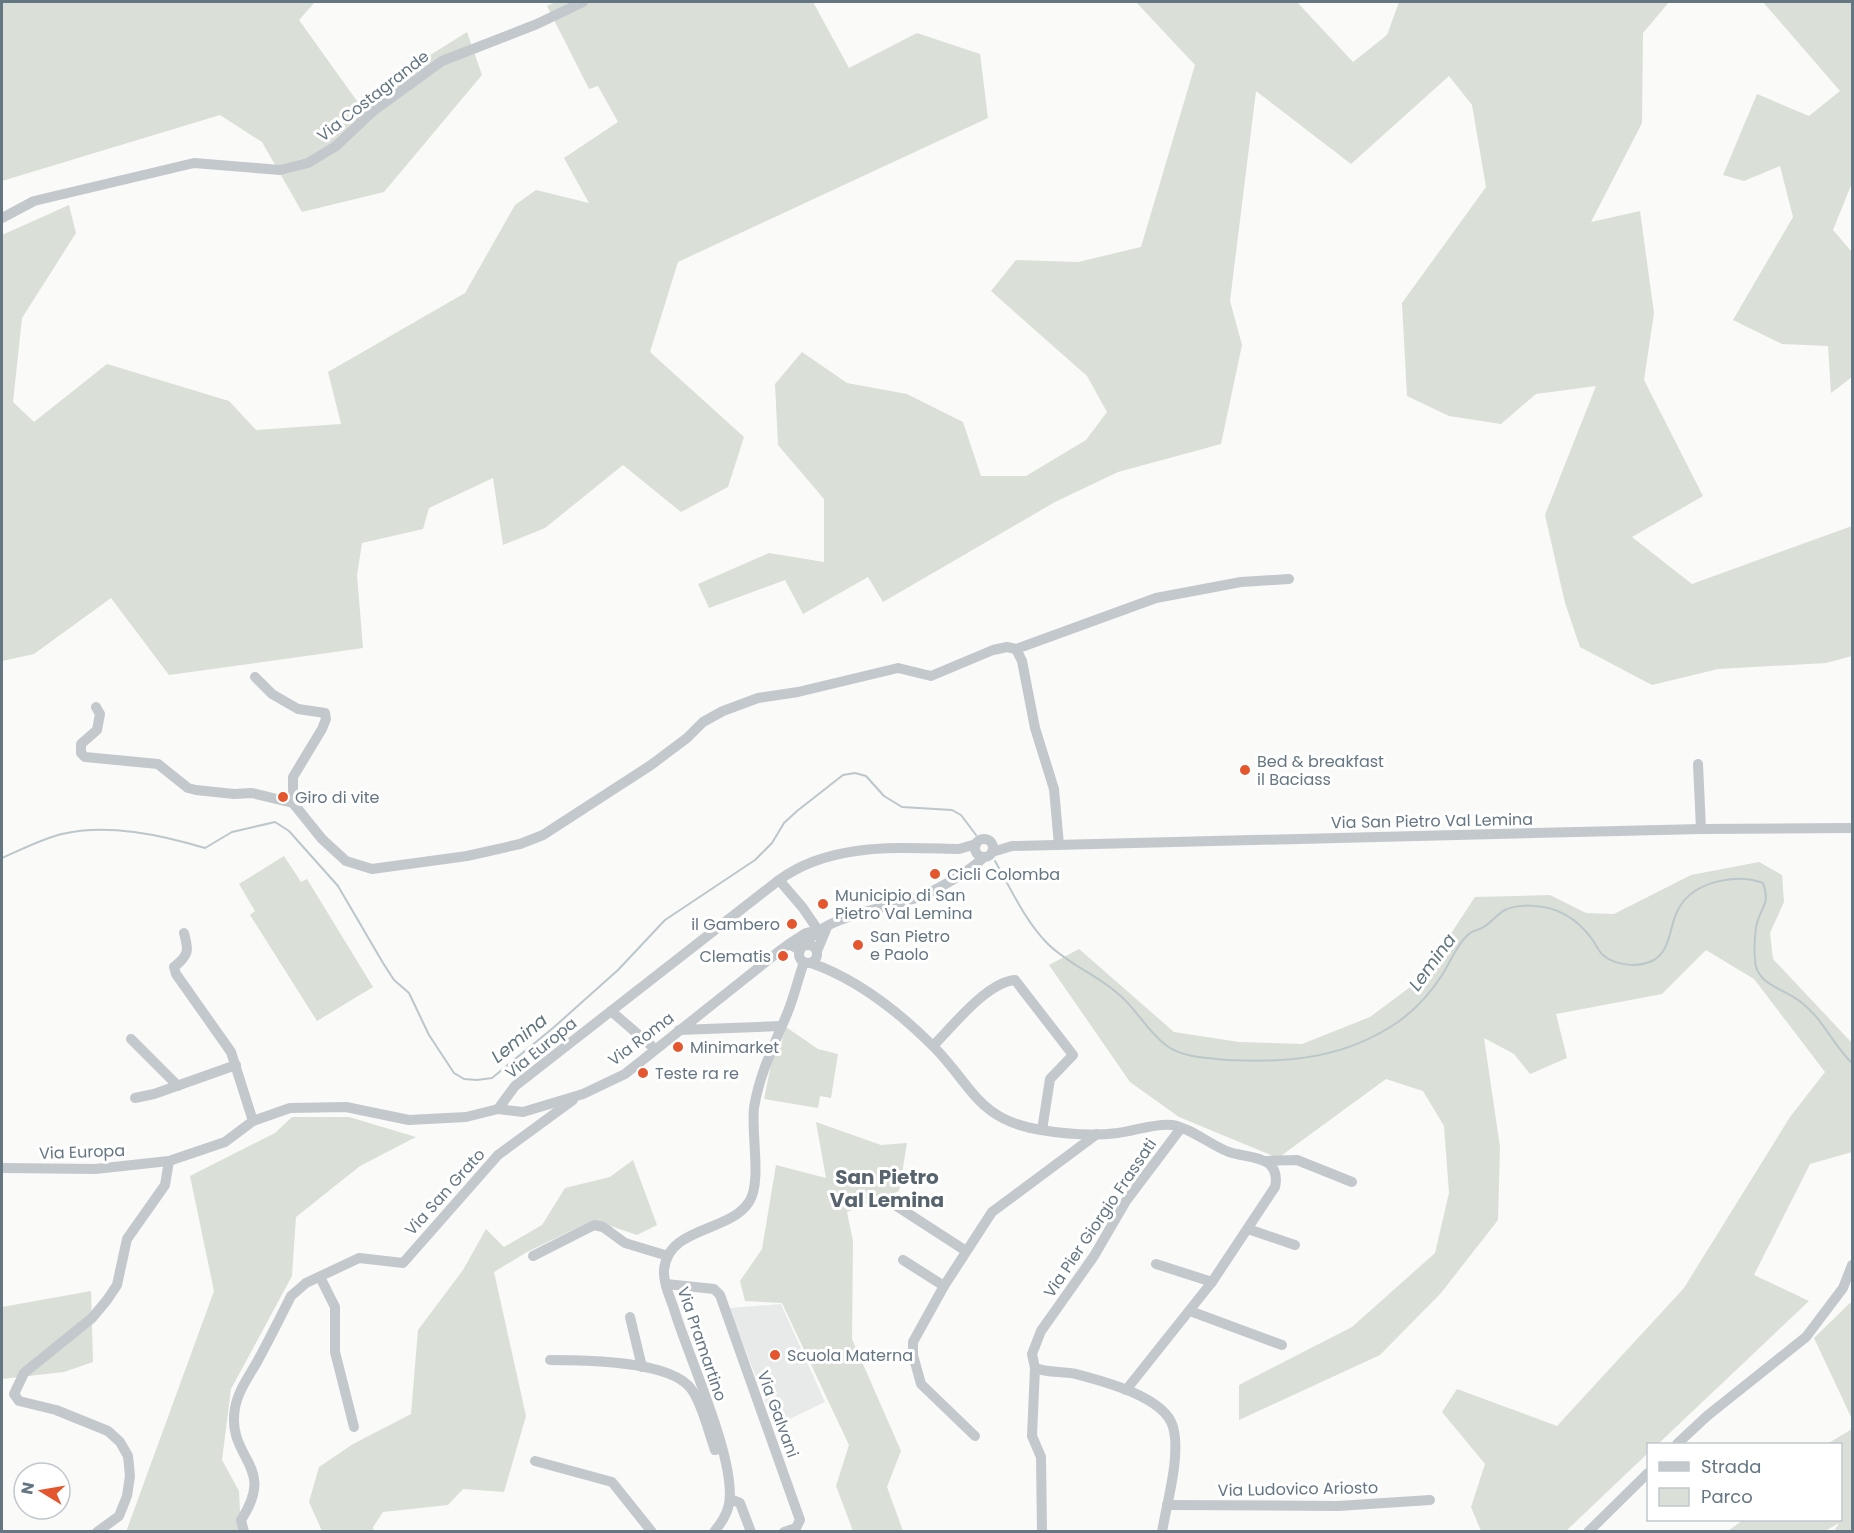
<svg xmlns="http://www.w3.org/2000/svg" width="1854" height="1533" font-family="Poppins,sans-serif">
	<rect width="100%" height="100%" fill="#fafaf8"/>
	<path fill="#e8e9e9" d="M781,1304L825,1402L775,1426L729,1308Z"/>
	<g fill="#dadfd7">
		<path d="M2,2H315L299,20L357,101L467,32L482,75L384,192L302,212L262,142L220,115L2,181Z"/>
		<path d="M556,2H813L849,68L917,33L980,54L988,118L678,262L650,352L744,437L728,487L681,512L623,465L545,528L503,545L493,478L429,508L423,529L362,543L357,575L363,648L169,675L111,598L34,654L2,661V235L69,205L76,233L22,318L13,402L34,422L107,364L229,401L256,430L341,424L328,372L465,293L515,205L536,190L589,203L564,158L618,122L598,86L589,89L547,6Z"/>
		<path d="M1136,2H1297L1353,62L1387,35L1399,2H1669L1643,33L1642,123L1591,222L1640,211L1654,313L1644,380L1703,496L1632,537L1692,584L1852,526V656L1826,663L1718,669L1652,685L1580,647L1565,603L1545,515L1596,386L1536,394L1501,424L1449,416L1407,396L1402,303L1486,187L1472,105L1449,76L1351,164L1256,91L1230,301L1242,345L1221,444L1118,472L1055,502L883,602L868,577L803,614L785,580L709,608L698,584L769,553L824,562V499L778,445L775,384L802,352L847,383L907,394L963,422L981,476H1026L1086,440L1107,412L1087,376L991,291L1016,260L1078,262L1141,247L1195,65Z"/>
		<path d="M1763,2H1852V183L1833,230L1852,252V377L1831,393L1828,346L1782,344L1733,320L1793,217L1780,166L1744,181L1723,175L1757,94L1809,116L1840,91Z"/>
		<path d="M284,856L301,882L307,879L373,987L317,1021L250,915L255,911L239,884Z"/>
		<path d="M1759,862L1782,875L1784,902L1770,933L1773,959L1852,1043V1152L1810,1164L1754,1275L1809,1301L1658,1444H1648V1453L1566,1531H1481L1471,1507L1485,1464L1442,1412L1457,1389L1557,1426L1684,1288L1790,1117L1825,1072L1754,979L1706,950L1662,994L1556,1014L1567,1058L1530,1074L1514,1054L1484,1038L1500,1147L1498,1220L1441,1293L1380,1355L1239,1420V1385L1352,1327L1435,1253L1449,1193L1444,1126L1423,1091L1386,1079L1278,1158L1179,1117L1130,1082L1049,965L1079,949L1174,1032L1239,1042L1302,1044L1370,1017L1421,979L1475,897L1550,895L1586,913L1614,914L1691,875Z"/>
		<path d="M786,1027L818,1049L838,1054L831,1098L820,1096L818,1108L764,1099L774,1050L779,1051Z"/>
		<path d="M292,1117H349L416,1137L360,1166L296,1217L292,1276L231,1389L222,1460L239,1491L241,1531L126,1532L214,1291L190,1176L275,1133Z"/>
		<path d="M816,1122L881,1145L907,1143L899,1191L847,1212L853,1241L852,1339L901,1451L887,1487L903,1531H853L836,1486L849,1445L782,1303L745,1301L740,1281L762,1249L776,1165L826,1178Z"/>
		<path d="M633,1160L657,1225L637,1235L593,1220L527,1252L494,1272L526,1416L504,1492L463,1489L448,1505L383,1512L373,1527L374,1532L322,1531L309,1502L319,1467L353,1444L411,1414L418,1330L463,1270L486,1229L504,1247L542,1225L565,1188L610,1177Z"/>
		<path d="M91,1291L93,1362L64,1372L2,1379V1307Z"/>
		<path d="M1850,1303L1852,1304V1419L1814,1338Z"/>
		<path d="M1852,1429V1531H1834L1839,1523L1825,1531H1728L1743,1520H1840V1444H1827Z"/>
	</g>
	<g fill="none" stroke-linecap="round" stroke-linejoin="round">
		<g stroke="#bbc7cb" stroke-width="2">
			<path d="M2,858C21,850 41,839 62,834C107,823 161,835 205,848L232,832L275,822L289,831L338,886L383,963L394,980L409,993L429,1035L454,1073L464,1079L477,1080L492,1078L553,1028L618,970L665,920L755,860L772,843L784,823L797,811L843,775L855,773L866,776L884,796L902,807L952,810L961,815L976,835"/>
			<path d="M995,861C1011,889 1025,921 1048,944C1067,963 1096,975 1116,992C1136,1007 1146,1031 1167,1046C1184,1058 1208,1058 1228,1060C1291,1063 1345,1058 1398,1022C1416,1009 1433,990 1444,972C1451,960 1458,943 1469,934C1472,931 1478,930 1482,928C1491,923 1497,914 1505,910C1513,906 1526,905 1534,906C1558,907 1578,920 1592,939C1596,944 1598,951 1603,955C1616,966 1639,968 1654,960C1672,949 1669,924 1679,908C1694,881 1737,873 1763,883C1771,905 1760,907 1756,927C1755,935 1754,949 1755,959C1755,985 1784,988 1802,1003C1823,1019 1833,1045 1852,1063"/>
		</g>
		<g stroke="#c3c8cc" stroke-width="10">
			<path d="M2,218L34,201L194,163L280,170L308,163L336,146L372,112L442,61L537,24L583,2"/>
			<path d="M1016,649L1022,661L1035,728L1054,789L1059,845"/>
			<path d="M255,677L272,694L298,709L325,713L326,719L322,729L293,777V803L322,839L346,861L372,869L467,856L520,844L543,835L651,765L687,738L703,722L723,711L758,698L798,692L898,668L931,676L993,650L1007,647L1016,649L1156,598L1241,582L1289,579"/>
			<path d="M96,707L100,714L97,730L81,744V753L85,757L158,764L188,788L196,790L234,794L252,793L293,803"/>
			<path d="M1698,764L1701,829"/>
			<circle cx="984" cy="848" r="9"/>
			<path d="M992,852L1012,846L1701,829L1852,828"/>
			<path d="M779,880L803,908L818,930L806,933L789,944"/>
			<path d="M184,933C189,951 189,955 174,967L176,974L231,1052L253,1121"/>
			<circle cx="808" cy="954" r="9"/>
			<path d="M806,945C819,916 893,907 922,896C940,888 970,871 984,857"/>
			<path d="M817,951L827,927"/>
			<path d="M811,963C857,979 900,1013 934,1047C974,1088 978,1120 1041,1130C1065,1134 1094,1136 1118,1133C1135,1131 1155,1123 1172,1125C1191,1128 1210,1145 1229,1152C1240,1156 1258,1156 1268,1163C1276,1169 1277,1178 1275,1187L1212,1282L1126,1390"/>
			<path d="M611,1011L655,1049"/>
			<path d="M679,1030L781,1026"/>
			<path d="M131,1039L178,1086"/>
			<path d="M933,1046C952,1027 987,982 1015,980L1073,1055L1050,1079L1042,1130"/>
			<path d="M135,1098L154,1094L236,1065"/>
			<path d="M498,1109L515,1086L779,880C831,842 898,848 959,849L976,844"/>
			<path d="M1265,1161L1297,1160L1352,1182"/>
			<path d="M2,1168L95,1169L169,1161L225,1142L253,1121L290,1108L346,1107L409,1120L466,1117L498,1109L523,1112L583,1094L625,1074L782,949L789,944L800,950"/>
			<path d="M895,1205L966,1251"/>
			<path d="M1248,1229L1295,1245"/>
			<path d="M533,1256L594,1225L603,1227L625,1243L668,1256"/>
			<path d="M903,1260L944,1286"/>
			<path d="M1156,1264L1212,1282"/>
			<path d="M320,1277L335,1307V1352L354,1427"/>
			<path d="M666,1284L714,1289L720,1295L800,1520L796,1528"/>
			<path d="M1190,1311L1282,1345"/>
			<path d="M630,1317L642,1367"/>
			<path d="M550,1360C583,1360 672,1360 692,1390C703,1406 708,1431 715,1450L722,1448"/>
			<path d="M1035,1368L1032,1436L1041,1457L1042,1532"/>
			<path d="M975,1436L921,1384L913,1355V1342L944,1286L992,1212L1097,1134"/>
			<path d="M1677,1444L1707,1416L1806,1337L1843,1288L1852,1265"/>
			<path d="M535,1461L612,1482L652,1532"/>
			<path d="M730,1499L740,1503L751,1532"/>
			<path d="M1167,1505L1338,1506L1430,1500"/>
			<path d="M97,1532L119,1516L127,1496L130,1476L128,1456L120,1442L108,1431L56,1410L19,1401L14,1394L24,1373L92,1318L107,1300L117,1285L127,1239L165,1185L169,1161"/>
			<path d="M244,1532L241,1520C278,1464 226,1460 235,1408C238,1391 249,1376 257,1362C269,1340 280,1318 291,1296L306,1283L359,1258L403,1263L498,1155L573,1100"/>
			<path d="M714,1532C721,1523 727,1515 729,1504C737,1461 688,1356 674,1309C670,1297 663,1283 664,1270C668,1226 729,1233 749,1202C762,1183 751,1133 754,1108C759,1075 774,1045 787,1014C794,997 798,979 804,962"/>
			<path d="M784,1532L796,1528"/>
			<path d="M1162,1532C1167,1502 1181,1455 1173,1427C1165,1397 1103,1381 1076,1374C1062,1371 1048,1373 1035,1368L1032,1354L1041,1331L1094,1256L1126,1201L1181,1128"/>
			<path d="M1588,1532L1648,1473"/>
		</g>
	</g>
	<g fill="#e4572e" stroke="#fff" stroke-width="2">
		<circle cx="1245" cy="770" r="6"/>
		<circle cx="283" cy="797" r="6"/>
		<circle cx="935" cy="874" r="6"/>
		<circle cx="823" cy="904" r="6"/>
		<circle cx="792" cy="924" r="6"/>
		<circle cx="858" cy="945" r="6"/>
		<circle cx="783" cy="956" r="6"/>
		<circle cx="678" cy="1047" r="6"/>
		<circle cx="643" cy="1073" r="6"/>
		<circle cx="775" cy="1355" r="6"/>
	</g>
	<g text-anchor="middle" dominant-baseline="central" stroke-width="6" stroke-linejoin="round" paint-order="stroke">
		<g font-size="16" fill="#657683" stroke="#fff">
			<text transform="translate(373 96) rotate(-38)">Via Costagrande</text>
			<text transform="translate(1432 821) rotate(-1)">Via San Pietro Val Lemina</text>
			<text transform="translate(641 1039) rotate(-37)">Via Roma</text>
			<text transform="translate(541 1048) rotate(-39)">Via Europa</text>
			<text transform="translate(82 1152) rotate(-2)">Via Europa</text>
			<text transform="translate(445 1192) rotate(-48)">Via San Grato</text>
			<text transform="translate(1100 1218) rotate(-56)">Via Pier Giorgio Frassati</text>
			<text transform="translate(702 1344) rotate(71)">Via Pramartino</text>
			<text transform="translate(778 1414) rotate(70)">Via Galvani</text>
			<text transform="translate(1298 1489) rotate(-1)">Via Ludovico Ariosto</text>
		</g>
		<g font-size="16" fill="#657683" stroke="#fff" text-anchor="start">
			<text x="1257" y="761">Bed &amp; breakfast<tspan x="1257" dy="18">il Baciass</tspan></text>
			<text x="295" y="797">Giro di vite</text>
			<text x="947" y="874">Cicli Colomba</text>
			<text x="835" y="895">Municipio di San<tspan x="835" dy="18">Pietro Val Lemina</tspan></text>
			<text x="780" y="924" text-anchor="end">il Gambero</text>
			<text x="870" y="936">San Pietro<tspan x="870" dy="18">e Paolo</tspan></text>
			<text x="771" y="956" text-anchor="end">Clematis</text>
			<text x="690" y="1047">Minimarket</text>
			<text x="655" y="1073">Teste ra re</text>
			<text x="787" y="1355">Scuola Materna</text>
		</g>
		<g font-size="18" font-style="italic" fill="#60757c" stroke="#fff">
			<text transform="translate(1432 962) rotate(-54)">Lemina</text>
			<text transform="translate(519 1038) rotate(-39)">Lemina</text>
		</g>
		<g font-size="20" font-weight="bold" fill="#57646e" stroke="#fff">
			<text x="887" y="1177">San Pietro<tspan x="887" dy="23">Val Lemina</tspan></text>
		</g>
	</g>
	<rect width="1854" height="1533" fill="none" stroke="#657683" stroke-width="6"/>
	<rect x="1647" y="1443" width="195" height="78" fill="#ffffff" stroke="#c1c8cd" stroke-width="1.5"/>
	<rect x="1659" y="1462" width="30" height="9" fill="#c3c8cc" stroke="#c1c8cd" stroke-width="1.5"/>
	<text x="1701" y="1473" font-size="18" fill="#657683">Strada</text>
	<rect x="1659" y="1488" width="30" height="18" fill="#dadfd7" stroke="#c1c8cd" stroke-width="1.5"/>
	<text x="1701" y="1503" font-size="18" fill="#657683">Parco</text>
	<g transform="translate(42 1491) rotate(281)"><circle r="28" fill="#ffffff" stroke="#c1c8cd" stroke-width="1.5"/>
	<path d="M0-4.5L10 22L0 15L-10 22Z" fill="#e4572e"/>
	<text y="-9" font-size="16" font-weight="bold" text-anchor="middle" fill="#657683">N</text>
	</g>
</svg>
